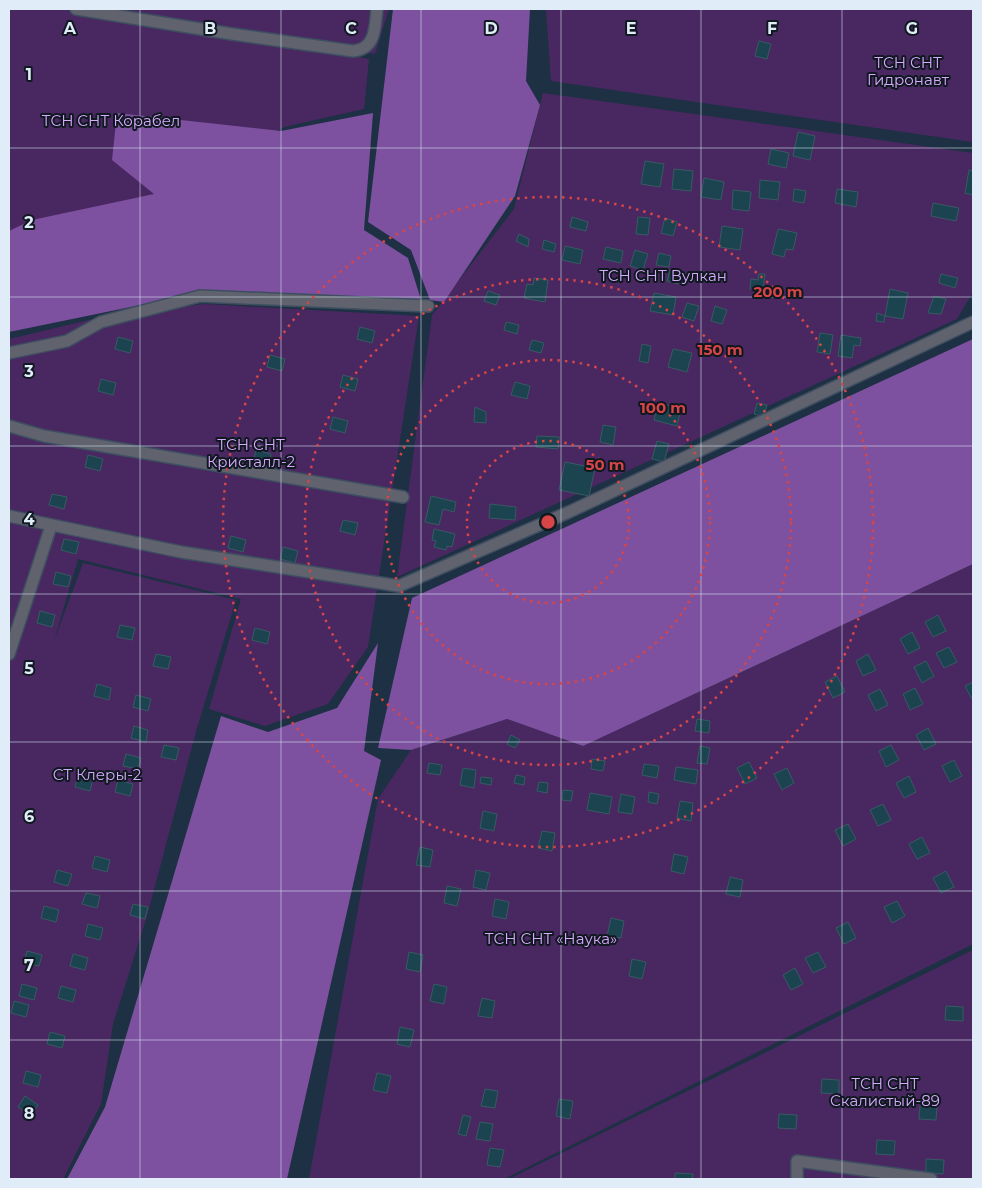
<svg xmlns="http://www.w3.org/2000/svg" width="982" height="1188" font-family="Montserrat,sans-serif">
	<rect width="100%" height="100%" fill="#1e3043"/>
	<g fill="#492862">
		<path d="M9,9H60L369,59L364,109L284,127L73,265L9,285Z"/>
		<path d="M119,9H389L375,54Z"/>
		<path d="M546,9H973V142L551,81Z"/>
		<path d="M543,93L973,153V292L957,319L397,577L432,315L514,209Z"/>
		<path d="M204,304L419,316L368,647L328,704L265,726L209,709L241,599L78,559L54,641L83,563L236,600L197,728L147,916L113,1024L101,1104L63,1179H9V339L89,320Z"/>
		<path d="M973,564V944L504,1179H309L378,799L411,750L507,719L583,746Z"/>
		<path d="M973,950V1179H509Z"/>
	</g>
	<g fill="#7d519f">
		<path d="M393,9H530L526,81L540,105L515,196L444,302L430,300L411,250L368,222Z"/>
		<path d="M117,113L281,131L373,113L364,230L408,258L422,303L184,296L9,332V231L32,220L154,194L112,160Z"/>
		<path d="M973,339V564L583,746L507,719L411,750L378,748L412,598Z"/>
		<path d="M378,643L364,751L381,760L287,1179H67L105,1107L221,716L268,732L337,708Z"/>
	</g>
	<g fill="#1b4450" stroke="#395963">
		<path d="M759,41L771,44L767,59L755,56Z"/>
		<path d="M798,132L815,136L810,160L793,156Z"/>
		<path d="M771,149L789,153L786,168L768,164Z"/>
		<path d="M645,161L664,164L660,187L641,184Z"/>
		<path d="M674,169L693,171L691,191L672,189Z"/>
		<path d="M969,170L973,171V195L965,193Z"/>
		<path d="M704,178L724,182L721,200L701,197Z"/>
		<path d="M760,180L780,182L778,200L759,198Z"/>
		<path d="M794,189L806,191L804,203L793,201Z"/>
		<path d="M837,189L858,192L856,207L835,203Z"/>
		<path d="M733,190L751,192L749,211L732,209Z"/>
		<path d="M933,203L959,208L956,221L931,216Z"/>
		<path d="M572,217L588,222L586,231L570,227Z"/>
		<path d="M638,217L650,218L648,235L636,234Z"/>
		<path d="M665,218L677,222L673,236L661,233Z"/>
		<path d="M722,226L743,229L740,250L719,247Z"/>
		<path d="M778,229L797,233L793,250L786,249L784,257L772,254Z"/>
		<path d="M519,234L529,239L528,247L516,241Z"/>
		<path d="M544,240L556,244L554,252L542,249Z"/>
		<path d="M565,246L583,250L580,264L562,260Z"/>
		<path d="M606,247L623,251L621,263L603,259Z"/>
		<path d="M635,250L648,254L643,270L630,266Z"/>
		<path d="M659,253L671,256L669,267L656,265Z"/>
		<path d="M670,270L681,273L678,284L667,281Z"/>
		<path d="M759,274H765L763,290L750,289L751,279L758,280Z"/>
		<path d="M941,274L958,278L955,288L939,283Z"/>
		<path d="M534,278L548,280L545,302L524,298L527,284L533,285Z"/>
		<path d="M890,289L908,293L903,319L885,316Z"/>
		<path d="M488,291L500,295L496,305L484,301Z"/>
		<path d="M654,293L676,297L673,315L650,311Z"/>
		<path d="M934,296L946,299L941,314L928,313Z"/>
		<path d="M687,303L699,306L694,321L682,317Z"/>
		<path d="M715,306L727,310L722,324L711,321Z"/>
		<path d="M877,313L885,316L884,322L876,321Z"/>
		<path d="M506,322L519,325L517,334L504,330Z"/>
		<path d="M360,327L375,331L372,343L357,339Z"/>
		<path d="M820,333L833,335L830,354L817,352Z"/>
		<path d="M841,335L861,338L860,346L854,345L852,358L838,356Z"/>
		<path d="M118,337L133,341L130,353L115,349Z"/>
		<path d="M532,340L544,343L541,353L529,350Z"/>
		<path d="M642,344L651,346L648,363L639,361Z"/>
		<path d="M673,349L692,353L687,372L668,367Z"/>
		<path d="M270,355L285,359L282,371L267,367Z"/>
		<path d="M343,375L358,379L355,391L340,387Z"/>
		<path d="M101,379L116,383L113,395L98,391Z"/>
		<path d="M515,382L530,386L527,399L511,395Z"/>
		<path d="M658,403L681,408L677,426L654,420Z"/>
		<path d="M757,403L767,405L764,417L754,414Z"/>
		<path d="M475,407L486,412V423L474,422Z"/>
		<path d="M333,417L348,421L345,433L330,429Z"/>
		<path d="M603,425L616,427L613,445L600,442Z"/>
		<path d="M537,436L559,437L558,449L536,447Z"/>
		<path d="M657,441L669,444L664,462L652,459Z"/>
		<path d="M256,450L271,454L268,466L253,462Z"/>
		<path d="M88,455L103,459L100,471L85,467Z"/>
		<path d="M565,462L595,468L589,496L559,490Z"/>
		<path d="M52,494L67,497L64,509L49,505Z"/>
		<path d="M431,496L456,502L454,512L443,509L439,525L425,522Z"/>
		<path d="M490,504L516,507L515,520L489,518Z"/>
		<path d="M343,520L358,523L355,535L340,531Z"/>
		<path d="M434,529L455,534L452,547L447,546L446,550L434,547L436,541L432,540Z"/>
		<path d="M231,536L246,540L243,552L228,548Z"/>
		<path d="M64,539L79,542L76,554L61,550Z"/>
		<path d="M283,547L298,551L295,563L280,559Z"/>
		<path d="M56,572L71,576L68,587L53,584Z"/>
		<path d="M40,611L55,615L52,627L37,623Z"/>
		<path d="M938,615L946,631L933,637L925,622Z"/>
		<path d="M120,625L135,628L132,640L117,637Z"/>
		<path d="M255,628L270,632L267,644L252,640Z"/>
		<path d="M912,632L920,648L908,654L900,639Z"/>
		<path d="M949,647L957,662L944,668L936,653Z"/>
		<path d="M156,654L171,657L168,669L153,666Z"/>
		<path d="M868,654L876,670L863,676L856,661Z"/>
		<path d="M926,661L934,676L922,683L914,667Z"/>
		<path d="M837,676L845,692L833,698L825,682Z"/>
		<path d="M973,682V701L965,686Z"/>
		<path d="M97,684L111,688L109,700L94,696Z"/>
		<path d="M915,688L923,704L910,710L903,694Z"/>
		<path d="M880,689L888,705L876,711L868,695Z"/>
		<path d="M136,695L151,699L148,711L133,707Z"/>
		<path d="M697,719L710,721L709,733L695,731Z"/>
		<path d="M134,726L148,730L146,742L131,738Z"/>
		<path d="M928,728L936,744L924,750L916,735Z"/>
		<path d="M511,735L520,740L515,748L507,744Z"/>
		<path d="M164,745L179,748L176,760L161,757Z"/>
		<path d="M891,745L899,760L886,767L879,751Z"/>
		<path d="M700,746L710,748L707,764L697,763Z"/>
		<path d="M126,754L141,758L138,769L123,766Z"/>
		<path d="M592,759L605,761L603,771L591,769Z"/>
		<path d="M954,760L962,776L950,782L942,766Z"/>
		<path d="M749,762L757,778L745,784L737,768Z"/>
		<path d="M429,763L442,765L440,775L427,773Z"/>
		<path d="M644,764L659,766L657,778L642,775Z"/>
		<path d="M676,767L698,770L696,784L674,780Z"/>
		<path d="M463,768L476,770L474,788L460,785Z"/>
		<path d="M787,768L794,783L782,790L774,774Z"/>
		<path d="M78,775L93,779L90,791L75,787Z"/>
		<path d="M516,775L525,777L524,785L514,783Z"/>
		<path d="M909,776L916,792L904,798L896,783Z"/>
		<path d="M481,777L492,778L491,785L480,783Z"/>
		<path d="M118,780L133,784L130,796L115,792Z"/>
		<path d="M539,782L548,783L547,793L537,791Z"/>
		<path d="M563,790L573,791L571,801L562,800Z"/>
		<path d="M649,792L659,794L657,804L648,802Z"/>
		<path d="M590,793L612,797L609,814L587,810Z"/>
		<path d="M621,794L635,797L632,814L618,812Z"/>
		<path d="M680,801L693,803L691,821L677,818Z"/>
		<path d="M883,804L891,820L878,826L870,810Z"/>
		<path d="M483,811L497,814L494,831L480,828Z"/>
		<path d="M848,824L856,839L843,846L835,830Z"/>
		<path d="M542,831L555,833L552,851L538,848Z"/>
		<path d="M922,837L930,853L917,859L909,844Z"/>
		<path d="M420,847L433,850L430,867L416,865Z"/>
		<path d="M674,854L688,857L684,874L671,871Z"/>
		<path d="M95,856L110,860L107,872L92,868Z"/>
		<path d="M57,870L72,874L68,886L54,882Z"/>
		<path d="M476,870L490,873L486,890L473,887Z"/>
		<path d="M946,871L954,887L941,893L933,878Z"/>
		<path d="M730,877L743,880L740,897L726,894Z"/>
		<path d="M447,886L461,889L457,906L444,903Z"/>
		<path d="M86,893L100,896L97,908L82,904Z"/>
		<path d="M495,899L509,902L506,919L492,916Z"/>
		<path d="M897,901L905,916L892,923L884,907Z"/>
		<path d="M133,904L148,907L145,919L130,915Z"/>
		<path d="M44,906L59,910L56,922L41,918Z"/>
		<path d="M611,918L624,921L621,938L607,936Z"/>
		<path d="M848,922L856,938L844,944L836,928Z"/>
		<path d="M88,924L103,928L100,940L85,936Z"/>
		<path d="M27,951L42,955L39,966L24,963Z"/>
		<path d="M409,952L423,955L420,972L406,969Z"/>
		<path d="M818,952L826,967L813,973L805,958Z"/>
		<path d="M73,954L88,958L85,970L70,966Z"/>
		<path d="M632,959L646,962L642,979L629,976Z"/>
		<path d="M795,968L803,984L791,990L783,975Z"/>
		<path d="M22,984L37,988L34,1000L19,996Z"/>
		<path d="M434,984L447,987L444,1004L430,1001Z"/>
		<path d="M61,986L76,990L73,1002L58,998Z"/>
		<path d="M482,998L495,1001L492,1018L478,1016Z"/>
		<path d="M14,1001L29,1005L26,1017L11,1013Z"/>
		<path d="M946,1006L963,1007V1021L945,1020Z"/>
		<path d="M400,1027L414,1030L410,1047L397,1044Z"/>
		<path d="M50,1032L65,1036L62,1048L47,1044Z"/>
		<path d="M26,1071L41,1075L38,1087L23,1083Z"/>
		<path d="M377,1073L391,1076L387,1093L373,1090Z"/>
		<path d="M822,1079L839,1080V1094L821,1093Z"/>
		<path d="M485,1089L498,1091L495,1108L481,1106Z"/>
		<path d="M25,1096L38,1105L31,1115L18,1107Z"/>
		<path d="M559,1099L573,1101L570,1119L556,1116Z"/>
		<path d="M920,1105L937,1106L936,1120L919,1119Z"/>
		<path d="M779,1114L797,1115L796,1129L778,1128Z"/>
		<path d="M463,1115L471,1117L466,1136L458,1134Z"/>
		<path d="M480,1122L493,1124L490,1141L476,1139Z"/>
		<path d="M877,1140L895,1141L894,1155L876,1154Z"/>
		<path d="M490,1148L504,1150L500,1167L487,1165Z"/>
		<path d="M926,1159L944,1160L943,1174L926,1173Z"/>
		<path d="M675,1173L693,1174L692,1179H675Z"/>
	</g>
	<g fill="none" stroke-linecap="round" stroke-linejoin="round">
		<defs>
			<g id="street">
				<path d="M76,9L232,34L353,51C376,49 375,27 377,9"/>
				<path d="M9,353L67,341L101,322L200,296L428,306"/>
				<path d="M9,426L44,436L403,497"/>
				<path d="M9,516L181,552L399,586L569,512L973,322"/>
				<path d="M9,654L51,526"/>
				<path d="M797,1179V1161L931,1179"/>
			</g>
		</defs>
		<use href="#street" stroke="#3d4e60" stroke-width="14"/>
		<use href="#street" stroke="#60626e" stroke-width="11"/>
	</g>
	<path fill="none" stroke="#e0ecf8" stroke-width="1" stroke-opacity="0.55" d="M140,9V1179M281,9V1179M421,9V1179M561,9V1179M701,9V1179M842,9V1179M9,148H973M9,297H973M9,446H973M9,594H973M9,742H973M9,891H973M9,1040H973"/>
	<g fill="none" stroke="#d84547" stroke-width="2.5" stroke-dasharray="2.5 5">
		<circle cx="548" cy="522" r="81"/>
		<circle cx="548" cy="522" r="162"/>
		<circle cx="548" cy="522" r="243"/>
		<circle cx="548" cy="522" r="325"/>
	</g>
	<g text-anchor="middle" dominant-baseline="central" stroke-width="4" stroke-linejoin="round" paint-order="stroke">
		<g font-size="15" fill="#d7aafe" stroke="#101820">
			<text x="908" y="62">ТСН СНТ<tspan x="908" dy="17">Гидронавт</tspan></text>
			<text x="111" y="120">ТСН СНТ Корабел</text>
			<text x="663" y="275">ТСН СНТ Вулкан</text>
			<text x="251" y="444">ТСН СНТ<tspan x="251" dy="17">Кристалл-2</tspan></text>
			<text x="97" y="774">СТ Клеры-2</text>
			<text x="551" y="938">ТСН СНТ «Наука»</text>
			<text x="885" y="1083">ТСН СНТ<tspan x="885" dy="17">Скалистый-89</tspan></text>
		</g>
	</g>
	<g font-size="16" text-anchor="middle" font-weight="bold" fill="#e0ecf8" stroke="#101820" stroke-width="4" stroke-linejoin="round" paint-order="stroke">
		<text x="70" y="34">A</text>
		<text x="210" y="34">B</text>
		<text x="351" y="34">C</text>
		<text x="491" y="34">D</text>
		<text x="631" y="34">E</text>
		<text x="772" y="34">F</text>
		<text x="912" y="34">G</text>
		<text x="29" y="80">1</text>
		<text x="29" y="228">2</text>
		<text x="29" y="377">3</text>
		<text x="29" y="525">4</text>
		<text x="29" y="674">5</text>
		<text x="29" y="822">6</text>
		<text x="29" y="971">7</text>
		<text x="29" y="1119">8</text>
	</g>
	<circle cx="548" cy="522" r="8" fill="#d84547" stroke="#101820" stroke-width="2.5"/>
	<g font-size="15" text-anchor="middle" font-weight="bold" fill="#d84547" stroke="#101820" stroke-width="4" stroke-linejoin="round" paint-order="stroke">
		<text x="778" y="297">200 m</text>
		<text x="720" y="355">150 m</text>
		<text x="663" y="413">100 m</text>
		<text x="605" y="470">50 m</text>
	</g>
	<rect width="982" height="1188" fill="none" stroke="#e0ecf8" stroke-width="20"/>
</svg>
